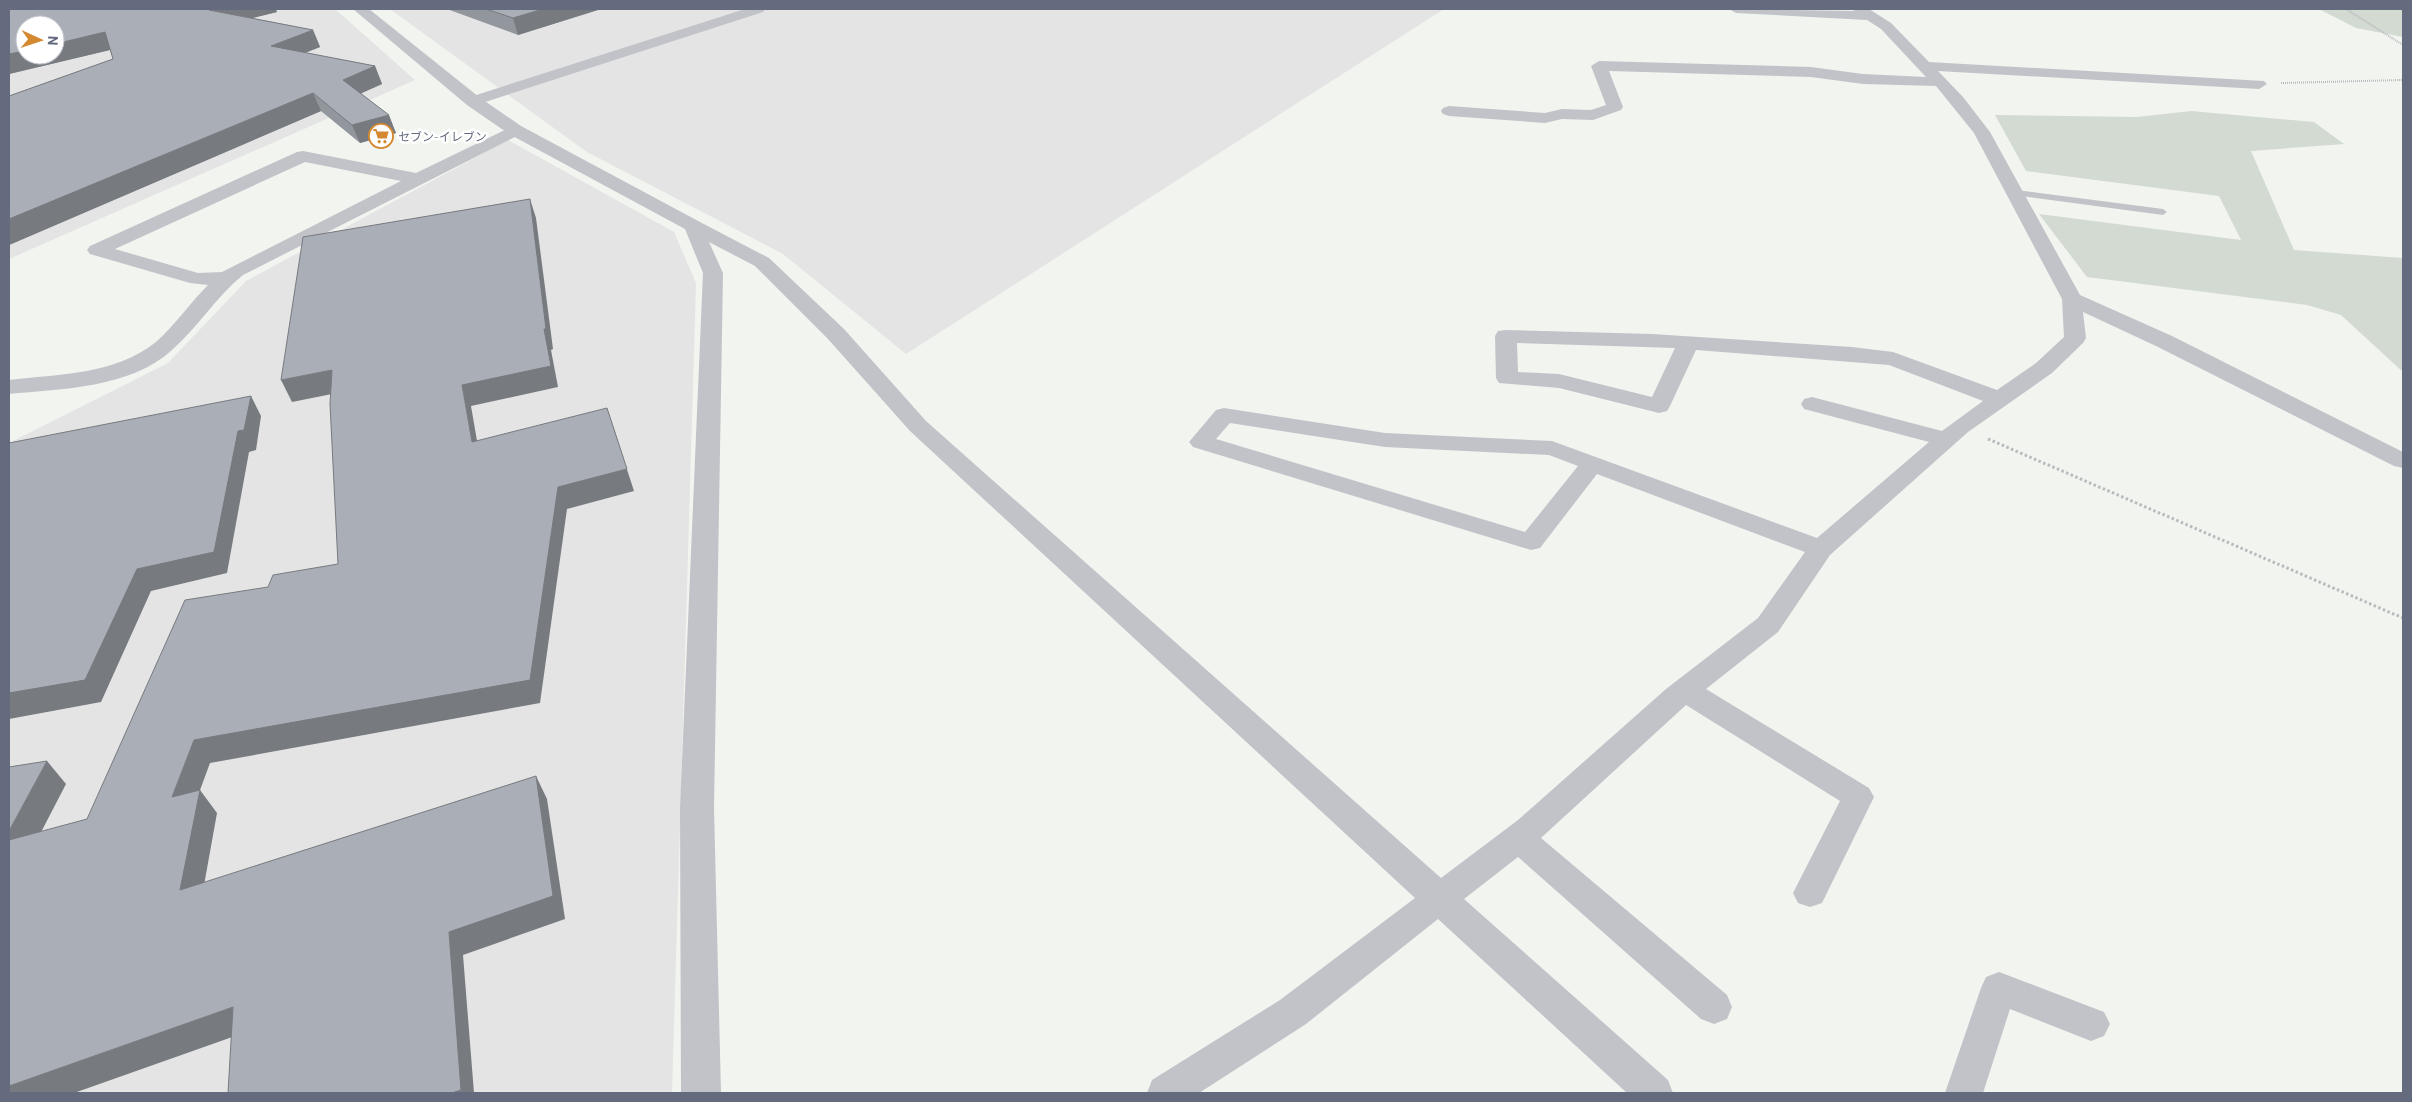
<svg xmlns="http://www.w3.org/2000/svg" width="2412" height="1102" font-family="Barlow,'Noto Sans JP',sans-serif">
	<rect width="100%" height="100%" fill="#f2f4f0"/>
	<g fill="#e3e4e3" fill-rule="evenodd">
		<path d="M9,9H335L415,80L9,259ZM25,25H55V55H25Z"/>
		<path d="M390,9H1444L906,354L783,254L587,152Z"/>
		<path d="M508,140L674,232L696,283L672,1093H9V443L168,363L246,281Z"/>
	</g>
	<g fill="#d2dad2">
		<path d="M2319,9H2403V37L2356,28Z"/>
		<path d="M2191,111L2314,122L2344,144L2251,151L2294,250L2403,258V372L2341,315L2307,305L2087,277L2039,214L2241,240L2219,196L2026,171L1995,115L2137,117Z"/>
	</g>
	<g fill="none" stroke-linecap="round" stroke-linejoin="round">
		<g stroke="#b9babd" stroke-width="2" stroke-dasharray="1 1" stroke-linecap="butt">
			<path d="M2346,9L2403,45"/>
			<path d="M2281,83L2403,80"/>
		</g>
		<path stroke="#b9babd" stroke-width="3" stroke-dasharray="2.5 2.5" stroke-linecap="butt" d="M1988,439L2403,618"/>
		<path fill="#c2c3c8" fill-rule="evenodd" d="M2016,190L2163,209L2167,212L2163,215L2013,195L2012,193Z"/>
		<g fill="#c2c3c8" fill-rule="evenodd">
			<path d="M745,9H765L763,12L479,104H467L465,101L467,98Z"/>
			<path d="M1729,9L1854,11L1853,9H1869L1891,23L1929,62L2264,81L2267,84L2259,89L1938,71L1963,97L1990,132L2080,295L2172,336L2403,452V468L2394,466L2156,346L2083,312L2086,338L2083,343L2052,373L1968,432L1830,555L1778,632L1706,689L1869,788L1874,797L1822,903L1810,907L1798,903L1793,893L1840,801L1686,705L1541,838L1727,995L1732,1007L1727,1019L1714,1024L1701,1019L1518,857L1464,899L1668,1080L1673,1093H1627L1438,919L1306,1024L1199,1093H1147L1152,1080L1280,1000L1415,898L910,431L828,339L755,266L686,230L684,226L686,222H700L769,258L844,329L926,421L1441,878L1518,820L1666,689L1758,618L1805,552L1597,474L1540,548L1531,550L1193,447L1189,442L1216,410L1224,408L1385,433L1552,441L1817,538L1929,442L1804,409L1801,404L1804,399L1812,397L1942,431L1983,401L1889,365L1696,350L1670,406L1667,411L1659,413L1559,388L1499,383L1496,378L1495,336L1498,331L1506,330L1652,334L1852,347L1893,352L1997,390L2036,363L2064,337L2062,299L1974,133L1936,86L1863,84L1811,77L1609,71L1623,107L1621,110L1593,120L1562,119L1545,123L1449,116L1443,114L1441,111L1443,108L1449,106L1545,113L1562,109L1591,110L1606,105L1591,66L1599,61L1811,67L1863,74L1926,77L1881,29L1867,20L1736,13ZM1517,343L1675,348L1652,397L1559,374L1518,372ZM1230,423L1385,447L1549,455L1578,466L1525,532L1216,439Z"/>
			<path d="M515,125L521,126L523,130L521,134L243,275C216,297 198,327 172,350C131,388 61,389 9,394V380C58,374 115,375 156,342C175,325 190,303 208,285L190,283L90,254L87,250L90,246L297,152L303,151L416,173ZM305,162L401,181L222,272L198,273L115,249Z"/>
			<path d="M1999,972L2104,1012L2110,1024L2104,1036L2091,1041L2010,1009L1983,1093H1945L1981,988L1986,977Z"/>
		</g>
		<path fill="#c2c3c8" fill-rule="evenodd" d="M353,9H369L479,97L521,126L700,222L723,273L714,808L721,1093H681L680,808L703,273L685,229L509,134L467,105Z"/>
	</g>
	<g fill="#92969d">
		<path d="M9,9L277,12L251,18L313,30L320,47L305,53L375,66L382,84L361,93L396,133L360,143L321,111L9,245V96L113,59L110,50L9,74Z"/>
		<path d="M447,9H601L518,35Z"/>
	</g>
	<g fill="#777a7f">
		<path d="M215,9H276L277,12L216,27L209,10Z"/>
		<path d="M543,9H601L518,35L513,18Z"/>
		<path d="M313,30L320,47L278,63L271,46Z"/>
		<path d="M105,32L114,49L9,74V54L25,51V55H55V44Z"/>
		<path d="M375,66L382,84L351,98L343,80Z"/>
		<path d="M313,93L321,111L9,245V219Z"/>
		<path d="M389,115L396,133L360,143L352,125Z"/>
		<path d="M530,199L536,218L553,349L551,350L558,387L471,406L481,464L472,442L462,385L544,329Z"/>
		<path d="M332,370L342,392L292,402L281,380Z"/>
		<path d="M251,396L261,416L256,450L249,452L227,573L151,591L101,702L9,719V693L137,569Z"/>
		<path d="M607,408L634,491L567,509L540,703L210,763L200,790L217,813L199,913L180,890L172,797L194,740L558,487Z"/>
		<path d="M47,761L66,784L24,865L9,848V831Z"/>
		<path d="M536,776L547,799L565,919L463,955L474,1093H452L449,932Z"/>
		<path d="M233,1007L252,1030L74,1093H9V1086Z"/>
	</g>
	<g fill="#aaaeb6" stroke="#777a7f">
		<path d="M9,9H215L209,10L313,30L271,46L375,66L343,80L389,115L352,125L313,93L9,219V96L113,59L105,32L55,44V25H25V51L9,54Z"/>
		<path d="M486,9H543L513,18Z"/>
		<path d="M530,199L546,329H544L551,366L462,385L472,442L607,408L627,469L558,487L530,680L194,740L172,797L200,790L180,890L536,776L553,896L449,932L461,1090L452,1093H228L233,1007L9,1086V840L87,819L185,600L268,587L273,575L338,564L330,404L332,370L281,380L303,237Z"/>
		<path d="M251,396L244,430L238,431L214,552L137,569L85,680L9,693V443Z"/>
		<path d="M47,761L9,831V767Z"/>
	</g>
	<defs>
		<symbol id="supermarket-ring" viewBox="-11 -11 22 22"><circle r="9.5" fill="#fff" stroke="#d48930" stroke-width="1.5"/><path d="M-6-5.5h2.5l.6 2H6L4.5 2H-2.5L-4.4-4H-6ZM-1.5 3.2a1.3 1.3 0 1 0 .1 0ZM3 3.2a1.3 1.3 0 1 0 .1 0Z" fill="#d48930"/></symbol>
	</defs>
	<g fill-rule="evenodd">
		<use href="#supermarket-ring" x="367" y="122" width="28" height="28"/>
	</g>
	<g text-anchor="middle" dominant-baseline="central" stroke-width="5" stroke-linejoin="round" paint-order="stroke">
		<g font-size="12" fill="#656b7f" stroke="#fff" text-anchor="start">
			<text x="398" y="136">セブン-イレブン</text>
		</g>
	</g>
	<rect width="2412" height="1102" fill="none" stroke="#656b7f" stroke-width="20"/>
	<g transform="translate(40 40) rotate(93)"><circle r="24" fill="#ffffff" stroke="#c1c4cc"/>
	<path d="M0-4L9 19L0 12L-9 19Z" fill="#d48930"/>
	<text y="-8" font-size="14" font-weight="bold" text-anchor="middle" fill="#656b7f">N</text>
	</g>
</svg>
